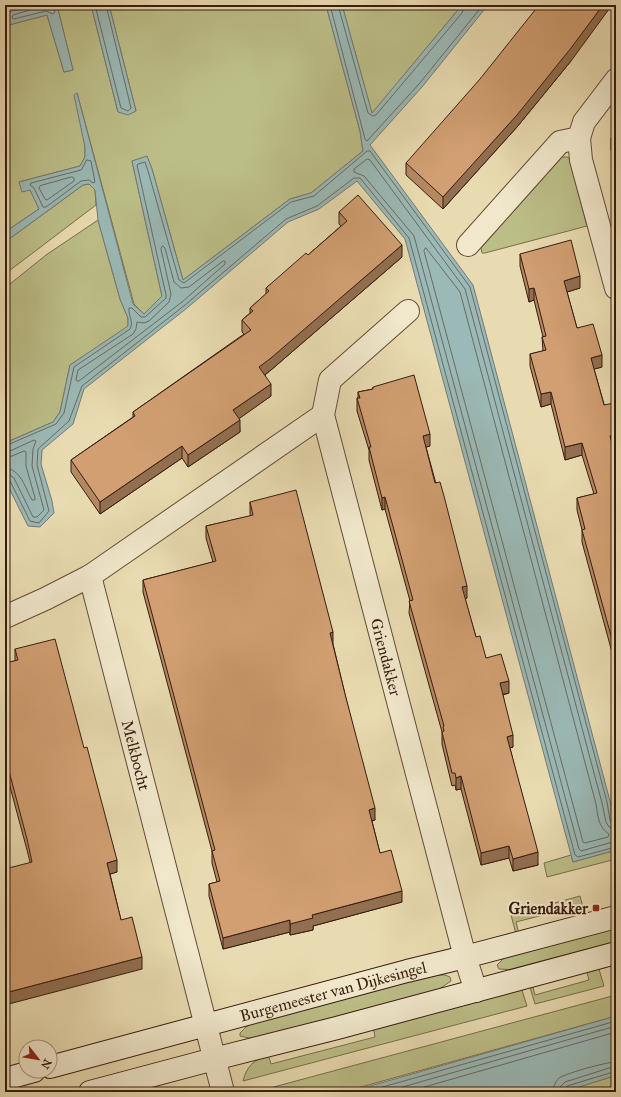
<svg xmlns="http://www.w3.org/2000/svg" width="621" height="1097" font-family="'IM FELL Great Primer',serif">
	<rect width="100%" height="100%" fill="#e9dbb1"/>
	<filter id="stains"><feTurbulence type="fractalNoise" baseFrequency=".005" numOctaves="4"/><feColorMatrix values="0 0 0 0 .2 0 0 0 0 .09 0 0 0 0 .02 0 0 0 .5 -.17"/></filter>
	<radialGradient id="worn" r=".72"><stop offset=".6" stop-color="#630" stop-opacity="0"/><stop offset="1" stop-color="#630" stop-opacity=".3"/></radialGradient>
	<g fill="#bcbe88" stroke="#7a6d4c">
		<path d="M57,5H91L118,112L136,111L109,5H326L360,131L363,151L311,193L290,199L183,280L152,169L147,157L132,161L162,296L144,314L134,304L77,93L85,147V157L80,166L19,182L30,189L39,209L5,232V26L47,15L64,72L73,70Z"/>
		<path d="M342,5H462L372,114Z"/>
		<path d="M562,157H567L569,158L587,226L485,253H482L481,248Z"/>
		<path d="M89,184L95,190L96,205L5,274V242L83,185Z"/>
		<path d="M98,220L120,299L128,318V327L70,365L60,412L53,422L5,443V288L46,255Z"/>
		<path d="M616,850V859L547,877L544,863L571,855L573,862Z"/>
		<path d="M580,896L585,915L573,919L570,908L516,922L519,934H516L511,915Z"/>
		<path d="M616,926V944L515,970L499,969L497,965L503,959L511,954Z"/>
		<path d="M598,966L604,986L535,1004L529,984H532L535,995L589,980L586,969Z"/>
		<path d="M433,975H445L450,977L451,981L435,992L261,1038H249L240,1036V1033L246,1027L258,1020Z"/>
		<path d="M521,987L527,1006L243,1081C247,1065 254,1061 268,1054L271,1064L375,1037L373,1026Z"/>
		<path d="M616,995V1016L343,1092H255Z"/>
		<path d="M616,1076V1092H560L611,1077Z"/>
	</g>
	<g fill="#9bb9b6" stroke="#737a73">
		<path d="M34,5H57L73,70L64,72L47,15L5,26V13Z"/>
		<path d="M91,5H109L136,111L128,115L118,112Z"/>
		<path d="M326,5H342L372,113L462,5H488L422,87L370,145L473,285L610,801L616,829V850L573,862L405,239L357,181L319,209L288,222L187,308L84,389L73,424L42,450L41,464L52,501L54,513L40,527L28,526L5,480V443L53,422L60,412L70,365L128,326V318L120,299L98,220L95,190L89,184L83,185L5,242V232L39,209L30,190L22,192L19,182L80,166L85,157V147L74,95L77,93L133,304L144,314L162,296L132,161L147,156L152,169L183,280L290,199L311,193L363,151L360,131Z"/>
		<path d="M616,1016V1076L611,1077L563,1092H349Z"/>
	</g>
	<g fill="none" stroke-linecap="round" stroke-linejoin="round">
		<g stroke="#696a62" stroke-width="1">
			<path d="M32,5L30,10L13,15L12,18L14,19L46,11L53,14L55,12L53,5"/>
			<path d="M95,5L121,108L128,111L131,108L106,5"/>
			<path d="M330,5L365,139L367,141L419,84L483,5"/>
			<path d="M338,5L368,113L373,116L376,115L462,13L465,5"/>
			<path d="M87,160L91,161L95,182L93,183L89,180L81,181L46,207H43L34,188L30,185L31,183L81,170Z"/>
			<path d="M72,177L74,178V181L47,200L45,199L39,188L40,186Z"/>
			<path d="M163,246L165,248L174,282L181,288L189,287L223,261H225V264L182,302L79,381H77L76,380L78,370L133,334L136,329L137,322L144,323L149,321L169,302L171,294L161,249Z"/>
			<path d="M426,248L460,292L596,804C598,816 598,827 609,834L608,837L585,843L583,842L424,251Z"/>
			<path d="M5,446L56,424L64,413L74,367L130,329C134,322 128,315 129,308H132L141,317H145L166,298V295L137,165L138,164L145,162L148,171L179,280L184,283L291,202L314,196L367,151H370L470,287L607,802L610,820L612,823L616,824"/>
			<path d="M5,451H10L34,440L36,441L33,449L32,466L44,510L37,517H33L14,478L10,475L5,474"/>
			<path d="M5,457L12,456L24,451L26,452V466L35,498V500H32C25,488 21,469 5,468"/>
			<path d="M5,479L10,481L30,521L39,523L49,511L37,465L38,449L69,421L82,386L185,305L286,219L317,206L354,178H360L409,238L575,855L578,857L616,847"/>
			<path d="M616,829L609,827L606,822L602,803L465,289L370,160L367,159L354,169V172L364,176L414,236L579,849L581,851L616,841"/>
			<path d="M365,1092L616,1021"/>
			<path d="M385,1092L616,1026"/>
			<path d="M407,1092L616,1032"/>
			<path d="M553,1092C553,1087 555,1082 559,1078C567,1073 606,1062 616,1062"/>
			<path d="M559,1092L561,1086L565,1082L609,1068H616"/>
			<path d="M564,1092L565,1088L567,1086L610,1073H616"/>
		</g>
		<defs>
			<g id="street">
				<path d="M579,138L581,160L616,288"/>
				<path d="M468,245L560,142L579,138L584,122L616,80"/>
				<path id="s1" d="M408,311L330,380L323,415L465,957L476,991"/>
				<path id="s2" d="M90,576L223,1092"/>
				<path d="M5,617L45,599L90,576L323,415"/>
			</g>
			<g id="secondary">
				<path id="s3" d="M50,1067L407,971L465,957L616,917"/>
				<path d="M5,1079L34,1071"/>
				<path d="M90,1092L214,1059L337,1028L616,953"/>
			</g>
		</defs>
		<use href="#street" stroke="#644c38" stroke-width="24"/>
		<use href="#secondary" stroke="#371c0f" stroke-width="24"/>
		<use href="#street" stroke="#f1e8cc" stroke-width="22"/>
		<use href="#secondary" stroke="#f1e8cc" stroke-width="22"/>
	</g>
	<g fill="#b48962" stroke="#371c0f">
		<path d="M571,61L517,127L443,209L406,175V163Z"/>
		<path d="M616,135V161L611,150V138Z"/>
		<path d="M339,212L402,257L271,370L265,375L271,396L239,418L240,432L188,467L182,458L100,514L71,472V460L133,417V412L244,334L242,332V320L250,313V308L266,294V288L308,255L341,226L339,224Z"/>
		<path d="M520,254L580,288L567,292L577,328L602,367L594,369L616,446L613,447L616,459V667L582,542V530L577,510V498L594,494L582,455L565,460L551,404L541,407L530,366V354L543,351L542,337H543L534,300L529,302L520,266Z"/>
		<path d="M373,387L430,446L426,447L467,598L465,599L476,637L486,658L509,693L503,695L513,747L510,748L538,865L513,871L509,858L481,865L461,789L456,790L455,785L452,786L442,744V732L409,613L410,601L385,509L382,510L369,460V450L357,411V398H358V392L373,389Z"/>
		<path d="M250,502L333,644L375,820L372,821L380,853L402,902L313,926V930L290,935V932L223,949L209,896V884L217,882L212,863V851L143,592V580L213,562L206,538V526L251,516L250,514Z"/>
		<path d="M15,649L117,872L110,874L121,920L142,969L30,862L27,850L5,768V663L15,661Z"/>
	</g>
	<g fill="#926f50" stroke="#371c0f">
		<path d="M603,5H612L571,61L517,127L443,209V197Z"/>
		<path d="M402,245V257L271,370L259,379V367Z"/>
		<path d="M580,276V288L564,293V281Z"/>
		<path d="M534,288V300L529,302V289Z"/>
		<path d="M602,355V367L591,370V358Z"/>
		<path d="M271,384V396L233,423V410Z"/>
		<path d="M551,392V404L541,407V394Z"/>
		<path d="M240,420V432L188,467V455Z"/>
		<path d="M430,434V446L423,448V436Z"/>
		<path d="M616,434V446L610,448V436Z"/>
		<path d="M582,443V455L565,460V447Z"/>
		<path d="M182,446V458L100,514V502Z"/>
		<path d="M385,497V509L382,510V498Z"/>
		<path d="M467,586V598L462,600V587Z"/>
		<path d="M333,632V644H330V633Z"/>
		<path d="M509,681V693L500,695V683Z"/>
		<path d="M513,735V747L507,749V737Z"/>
		<path d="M461,776V789L456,790V778Z"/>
		<path d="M375,808V820L369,821V810Z"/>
		<path d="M509,846V858L481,865V853Z"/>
		<path d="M538,852V865L513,871V859Z"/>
		<path d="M117,860V872L107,875V863Z"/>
		<path d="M402,891V902L313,926V930L290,935V924L312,915Z"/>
		<path d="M290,920V932L223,949V938Z"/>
		<path d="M142,957V969L5,1005V993Z"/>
	</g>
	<g fill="#d19f72" stroke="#371c0f">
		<path d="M539,5H603L571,48L517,115L443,197L406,163L480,79Z"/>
		<path d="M616,135V149L611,138Z"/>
		<path d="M358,195L402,245L271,358L259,367L271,384L233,410L240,420L188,455L182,446L100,502L71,460L135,416L133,412L251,330L242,320L253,311L250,308L269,291L266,288L306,253L308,255L347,221L339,212Z"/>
		<path d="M571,240L580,276L564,281L577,328L593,324L602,355L591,358L604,405L614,403L616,410V434L610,436L616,459V654L582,530L585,529L577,498L597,493L582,443L565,447L551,392L541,394L530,354L546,350L542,337L546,336L534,288L529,289L520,254Z"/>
		<path d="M414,375L430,434L423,436L435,483L440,482L444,496L467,586L462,587L476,637L480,636L486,658L501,654L509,681L500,683L513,735L507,737L538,852L513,859L509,846L481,853L461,776L456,778L455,773H452L442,732L444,731L443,727L444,726L409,601L413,600L385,497L382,498L369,447H371L357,398H360L358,392L373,389V387Z"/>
		<path d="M296,490L333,632L330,633L345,694L375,808L369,810L380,853L391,850L402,891L312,915L313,918L290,924V920L223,938L209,884L220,881L212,851L215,850L143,580L216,561L206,526L253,515L250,502Z"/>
		<path d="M55,639L84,748L87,747L117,860L107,863L121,920L132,917L142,957L5,993V869L32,862L27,839L5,756V663L18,660L15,649Z"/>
	</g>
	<rect fill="#8f2418" stroke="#f1e8cc" stroke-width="1.5" x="592" y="904" width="8" height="8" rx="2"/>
	<g text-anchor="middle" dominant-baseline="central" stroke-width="4" stroke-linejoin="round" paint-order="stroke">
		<g font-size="16" fill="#371c0f" stroke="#f1e8cc">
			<text stroke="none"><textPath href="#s1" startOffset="390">Griendakker</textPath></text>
			<text stroke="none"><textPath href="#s2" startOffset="185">Melkbocht</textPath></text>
			<text stroke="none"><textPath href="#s3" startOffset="293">Burgemeester van Dijkesingel</textPath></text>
		</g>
		<g font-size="16" font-weight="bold" fill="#371c0f" stroke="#f1e8cc" text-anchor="end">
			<text x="588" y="908">Griendakker</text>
		</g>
	</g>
	<rect width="621" height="1097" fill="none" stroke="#e9dbb1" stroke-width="20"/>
	<rect x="6" y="6" width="609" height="1085" fill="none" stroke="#371c0f" stroke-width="2"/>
	<rect x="10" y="10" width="601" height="1077" fill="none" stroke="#371c0f"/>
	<g transform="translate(38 1059) rotate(121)"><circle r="19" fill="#f1e8cc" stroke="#a79680"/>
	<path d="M0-3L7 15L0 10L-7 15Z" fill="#8f2418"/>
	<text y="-6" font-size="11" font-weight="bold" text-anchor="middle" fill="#371c0f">N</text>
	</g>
	<rect width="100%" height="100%" filter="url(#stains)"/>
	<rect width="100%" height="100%" fill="url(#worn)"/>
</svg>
